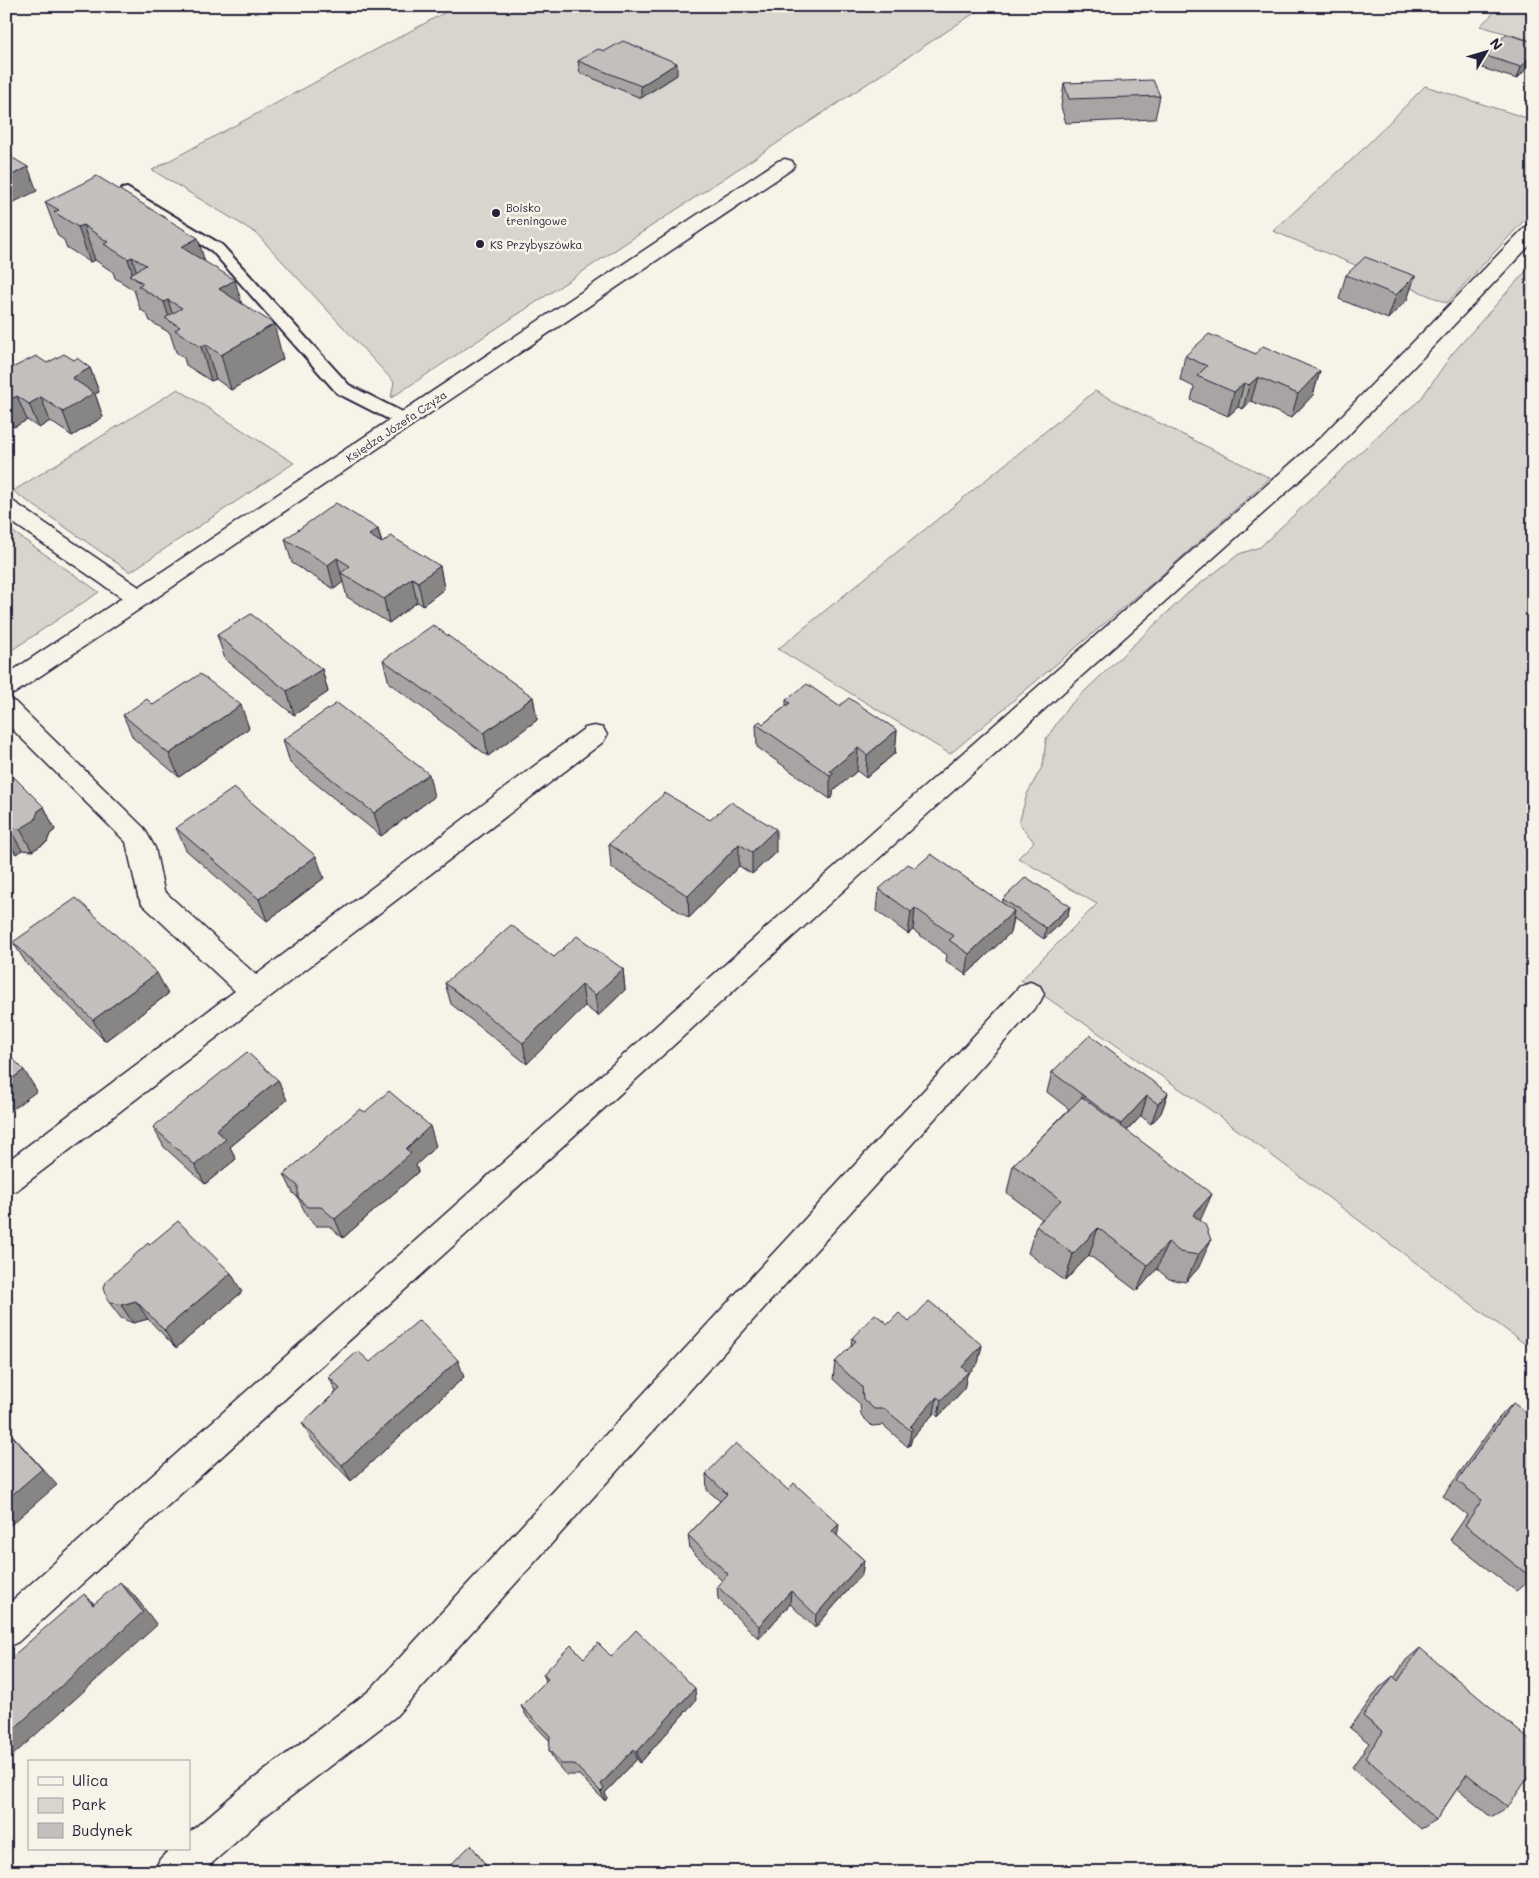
<svg xmlns="http://www.w3.org/2000/svg" width="1539" height="1878" font-family="Mali,sans-serif">
	<rect width="100%" height="100%" fill="#f7f3e8"/>
	<filter id="ink" filterUnits="userSpaceOnUse"><feTurbulence type="fractalNoise" baseFrequency=".02" numOctaves="2"/><feDisplacementMap in="SourceGraphic" scale="10" xChannelSelector="R" yChannelSelector="G"/><feConvolveMatrix kernelMatrix="1 2 1 2 8 2 1 2 1" color-interpolation-filters="sRGB"/></filter>
	<g filter="url(#ink)">
		<g fill="#d8d5cf" stroke="#7d7c85">
			<path d="M457,6H985L391,398L394,382L256,233L152,170Z"/>
			<path d="M1501,6H1533V41L1480,26Z"/>
			<path d="M1425,86L1533,120V211L1447,303L1273,231L1358,154Z"/>
			<path d="M1533,263V1350L1212,1111L1021,980L1097,904L1018,858L1034,842L1019,823L1027,794L1043,765L1046,739L1068,707L1188,593L1239,554L1260,547L1386,428L1420,400L1452,354Z"/>
			<path d="M178,389L294,463L130,572L13,491Z"/>
			<path d="M1095,391L1270,478L1163,574L950,754L778,649Z"/>
			<path d="M6,527L99,592L6,654Z"/>
		</g>
		<g fill="none" stroke-linecap="round" stroke-linejoin="round">
			<defs>
				<path id="service" d="M127,188L222,245L349,385L410,416L412,420L410,424H398L337,393L212,251L122,195L120,192L122,189Z"/>
				<g id="minor">
					<path d="M785,159L792,161L794,165L792,169L15,693L6,696V675L122,598L6,518V500L14,502L139,587L778,161Z"/>
					<path d="M1533,224V242L1336,448L933,809L18,1642L6,1648V1606L915,795L1320,438L1526,226Z"/>
					<path d="M6,699L15,702L144,828L155,848L164,891L256,975L585,728L594,726L603,728L607,735L603,742L17,1190L6,1193V1162L235,991L142,904L138,896L126,842L6,723Z"/>
					<path d="M1030,982L1040,986L1044,994L1040,1002L395,1717L265,1816L202,1872H154L160,1859L170,1849H189V1833L239,1790L369,1691L1020,986Z"/>
				</g>
			</defs>
			<use href="#service" stroke="#22223b" stroke-width="4"/>
			<use href="#minor" stroke="#22223b" stroke-width="3"/>
			<use href="#service" fill="#f7f3e8" fill-rule="evenodd"/>
			<use href="#minor" fill="#f7f3e8" fill-rule="evenodd"/>
		</g>
		<g fill="#a7a4a3" stroke="#22223b">
			<path d="M1533,42V61L1517,79L1482,68L1486,56Z"/>
			<path d="M605,51L677,75L641,98L580,73L578,61Z"/>
			<path d="M1064,83L1160,96L1155,119L1066,123L1061,107Z"/>
			<path d="M45,202L205,262L242,304L283,359L231,390L216,379L211,381L186,365L184,358L176,352L170,333L150,321L147,314L140,309L134,290L115,278L113,272L95,260L90,262L66,247L64,240L58,236Z"/>
			<path d="M1346,275L1415,276L1407,300L1388,319L1339,299Z"/>
			<path d="M1256,354L1320,371L1313,395L1291,418L1251,401L1243,409L1238,407L1228,416L1191,400L1194,387L1180,380L1185,356Z"/>
			<path d="M74,360L90,368L99,392L95,394L103,417L72,436L50,421L39,428L27,420L14,427L6,422V371L47,363Z"/>
			<path d="M378,529L382,543L440,566L444,589L423,605L417,602L389,623L347,597L343,582L334,589L292,563L285,539Z"/>
			<path d="M217,635L322,669L328,692L294,715L225,659Z"/>
			<path d="M383,660L533,697L537,720L488,756L389,683Z"/>
			<path d="M786,700L839,706L897,730L895,753L866,778L857,771L833,791V796L830,799L757,747L756,724H763L786,706Z"/>
			<path d="M153,705L249,728L179,777L133,738L123,715Z"/>
			<path d="M283,740L434,797L381,836L290,763Z"/>
			<path d="M6,769L44,807L55,830L50,834L47,842L32,851L22,850L16,854L6,843Z"/>
			<path d="M710,820L776,852L752,874L739,866L689,918L611,867L609,844Z"/>
			<path d="M176,828L324,878L267,921L186,850Z"/>
			<path d="M915,868L1002,903L1003,899L1070,906L1067,917L1044,939L1013,918L1010,933L966,975L946,961L947,955L913,930L908,934L877,911L879,889Z"/>
			<path d="M13,942L168,994L105,1041L26,963Z"/>
			<path d="M554,957L623,969L625,990L598,1016L585,1006L527,1064L451,1004L445,983Z"/>
			<path d="M1052,1072L1168,1093L1161,1113L1151,1124L1141,1116L1127,1131L1201,1221L1199,1267L1186,1282L1169,1279L1157,1269L1137,1291L1089,1255L1065,1281L1028,1253L1036,1226L1042,1219L1007,1193L1013,1165L1069,1109L1047,1092Z"/>
			<path d="M287,1100L230,1147L236,1159L205,1184L164,1147L153,1127Z"/>
			<path d="M365,1112L436,1146L416,1165L418,1172L343,1238L329,1226H316L307,1216L298,1198L293,1193L284,1174Z"/>
			<path d="M149,1245L242,1292L176,1348L148,1319L133,1323L121,1318L108,1301Z"/>
			<path d="M909,1322L982,1345L978,1363L967,1375L964,1389L938,1417L934,1413L912,1438L910,1445L908,1447L883,1425L872,1426L861,1415L860,1404L833,1379L835,1362L851,1347L852,1338L888,1324Z"/>
			<path d="M370,1362L464,1377L351,1481L311,1439L302,1423L336,1392L329,1377Z"/>
			<path d="M1513,1403L1533,1577L1516,1591L1450,1540L1467,1515L1443,1496L1498,1419Z"/>
			<path d="M706,1474L837,1536L864,1560L862,1574L815,1628L790,1604L759,1639L718,1599L717,1586L722,1581L690,1549L688,1535L720,1501L707,1490Z"/>
			<path d="M1420,1648L1508,1807L1491,1817L1457,1789L1436,1820L1421,1829L1352,1767L1369,1743L1350,1728L1379,1688L1393,1676L1394,1678L1406,1660Z"/>
			<path d="M611,1656L696,1700L640,1763L637,1759L605,1793L607,1798L605,1801L579,1775H566L554,1761L549,1750L550,1741L527,1717L521,1706L546,1681L543,1674L584,1658Z"/>
		</g>
		<g fill="#888684" stroke="#22223b">
			<path d="M1533,54V61L1517,79L1521,67Z"/>
			<path d="M677,63V75L641,98V86Z"/>
			<path d="M28,167L37,191L6,206V178Z"/>
			<path d="M83,225L95,260L90,262L78,227Z"/>
			<path d="M198,238L208,273L181,247Z"/>
			<path d="M132,257L140,282L134,278L128,259Z"/>
			<path d="M1415,276L1407,300L1388,319L1396,295Z"/>
			<path d="M235,280L245,315L219,289Z"/>
			<path d="M168,300L176,325L170,321L164,302Z"/>
			<path d="M274,324L283,359L231,390L221,355Z"/>
			<path d="M205,344L216,379L211,381L201,347Z"/>
			<path d="M90,368L99,392L95,394L103,417L72,436L63,412L72,378Z"/>
			<path d="M1320,371L1313,395L1291,418L1298,394Z"/>
			<path d="M1258,377L1251,401L1243,409L1249,385Z"/>
			<path d="M1244,383L1238,407L1228,416L1234,392Z"/>
			<path d="M17,396L27,420L14,427L6,408V402Z"/>
			<path d="M41,397L50,421L39,428L29,404Z"/>
			<path d="M378,529L384,553L369,535Z"/>
			<path d="M337,558L343,582L334,589L328,565Z"/>
			<path d="M440,566L444,589L423,605L418,582Z"/>
			<path d="M412,578L417,602L389,623L384,599Z"/>
			<path d="M322,669L328,692L294,715L287,691Z"/>
			<path d="M533,697L537,720L488,756L484,733Z"/>
			<path d="M241,705L249,728L179,777L169,754Z"/>
			<path d="M897,730L895,753L866,778L867,755Z"/>
			<path d="M858,748L857,771L833,791V796L830,799V771Z"/>
			<path d="M429,774L434,797L381,836L374,813Z"/>
			<path d="M44,807L55,830L50,834L47,842L32,851L20,829L38,811Z"/>
			<path d="M9,828L22,850L16,854L6,836V830Z"/>
			<path d="M776,829V852L752,874V852Z"/>
			<path d="M739,844V866L689,918L688,896Z"/>
			<path d="M316,856L324,878L267,921L259,899Z"/>
			<path d="M1070,906L1067,917L1044,939L1046,928Z"/>
			<path d="M915,908L913,930L908,934L911,912Z"/>
			<path d="M1014,911L1010,933L966,975L969,954Z"/>
			<path d="M623,969L625,990L598,1016L595,995Z"/>
			<path d="M157,973L168,994L105,1041L93,1020Z"/>
			<path d="M582,985L585,1006L527,1064L523,1043Z"/>
			<path d="M24,1070L37,1091L6,1114V1083Z"/>
			<path d="M278,1080L287,1100L230,1147L236,1159L205,1184L195,1165L216,1130Z"/>
			<path d="M1168,1093L1161,1113L1151,1124L1158,1104Z"/>
			<path d="M1147,1096L1141,1116L1114,1144L1121,1124Z"/>
			<path d="M430,1126L436,1146L416,1165L418,1172L343,1238L335,1219L406,1149Z"/>
			<path d="M1212,1194L1200,1221L1193,1215Z"/>
			<path d="M1098,1228L1089,1255L1065,1281L1073,1254Z"/>
			<path d="M1211,1240L1199,1267L1186,1282L1198,1255Z"/>
			<path d="M1168,1242L1157,1269L1137,1291L1148,1265Z"/>
			<path d="M231,1273L242,1292L176,1348L164,1330Z"/>
			<path d="M136,1301L148,1319L133,1323L121,1305Z"/>
			<path d="M982,1345L978,1363L967,1375L964,1389L938,1417L941,1400L962,1367Z"/>
			<path d="M458,1360L464,1377L351,1481L342,1465Z"/>
			<path d="M937,1397L934,1413L912,1438L910,1445L908,1447L911,1431L910,1427Z"/>
			<path d="M6,1428L57,1485L6,1529Z"/>
			<path d="M839,1524L837,1538L832,1531Z"/>
			<path d="M864,1560L862,1574L815,1628L816,1615Z"/>
			<path d="M120,1582L134,1595L157,1625L11,1757L6,1754V1736Z"/>
			<path d="M791,1591L790,1604L759,1639V1626Z"/>
			<path d="M84,1594L99,1608L93,1605Z"/>
			<path d="M695,1688L696,1700L640,1763L637,1752Z"/>
			<path d="M634,1749L637,1759L605,1793L607,1798L605,1801L601,1792V1784Z"/>
		</g>
		<g fill="#c2bfbd" stroke="#22223b">
			<path d="M1506,34L1533,42V54L1521,67L1486,56Z"/>
			<path d="M623,41L677,63L641,86L578,61L598,49L605,51Z"/>
			<path d="M1153,80L1160,96L1069,99L1064,83Z"/>
			<path d="M6,154L28,167L6,178Z"/>
			<path d="M97,176L198,238L181,247L235,280L219,289L274,324L221,355L205,344L201,347L175,330L180,327L165,318L182,308L168,300L164,302L138,286L143,283L129,275L146,265L132,257L128,259L104,244L108,242L83,225L78,227L54,212L59,210L45,202Z"/>
			<path d="M1365,257L1415,276L1396,295L1346,275Z"/>
			<path d="M1209,334L1256,354L1263,346L1320,371L1298,394L1258,377L1249,385L1244,383L1234,392L1197,376L1207,366L1185,356Z"/>
			<path d="M64,354L74,360L77,358L90,368L72,378L94,393L63,412L41,397L29,404L17,396L6,402V371L36,356L47,363Z"/>
			<path d="M336,503L378,529L369,535L382,543L391,536L440,566L418,582L412,578L384,599L341,573L350,566L337,558L328,565L285,539Z"/>
			<path d="M251,614L322,669L287,691L217,635Z"/>
			<path d="M433,625L533,697L484,733L383,660Z"/>
			<path d="M200,674L241,705L169,754L123,715L147,699L153,705Z"/>
			<path d="M807,684L839,706L849,698L897,730L867,755L858,748L830,771L834,773L831,776L756,724L760,721L763,724L790,703L786,700Z"/>
			<path d="M337,703L429,774L374,813L283,740Z"/>
			<path d="M6,769L44,807L38,811L35,820L20,829L9,828L6,830Z"/>
			<path d="M234,788L316,856L259,899L176,828Z"/>
			<path d="M665,793L710,820L731,802L776,829L752,852L739,844L688,896L609,844Z"/>
			<path d="M931,854L1014,911L969,954L949,940L954,936L915,908L911,912L879,889L908,864L915,868Z"/>
			<path d="M1026,877L1070,906L1046,928L1003,899Z"/>
			<path d="M76,898L157,973L93,1020L13,942Z"/>
			<path d="M511,925L554,957L577,936L623,969L595,995L582,985L523,1043L445,983Z"/>
			<path d="M1090,1035L1168,1093L1158,1104L1147,1096L1121,1124L1052,1072Z"/>
			<path d="M6,1052L24,1070L6,1083Z"/>
			<path d="M247,1052L278,1080L216,1130L226,1139L195,1165L153,1127Z"/>
			<path d="M389,1091L430,1126L406,1149L411,1153L335,1219L321,1207H307L298,1197V1186L284,1174L360,1109L365,1112Z"/>
			<path d="M1082,1097L1212,1194L1193,1215L1205,1224L1211,1240L1198,1255L1180,1252L1168,1242L1148,1265L1098,1228L1073,1254L1036,1226L1061,1200L1013,1165Z"/>
			<path d="M178,1221L231,1273L164,1330L136,1301L121,1305L108,1301L104,1287L107,1280L148,1243L149,1245Z"/>
			<path d="M929,1301L982,1345L962,1367L968,1372L941,1400L937,1397L910,1427L913,1429L911,1431L885,1409H874L863,1399L862,1387L835,1362L856,1341L852,1338L875,1314L888,1324L899,1313L909,1322Z"/>
			<path d="M419,1320L458,1360L342,1465L302,1423L340,1389L329,1377L358,1351L370,1362Z"/>
			<path d="M1513,1403L1533,1417L1532,1578L1465,1525L1482,1500L1457,1481Z"/>
			<path d="M6,1429L42,1469L6,1500Z"/>
			<path d="M736,1443L788,1490L794,1483L839,1524L832,1531L864,1560L816,1615L791,1591L759,1626L717,1586L728,1574L688,1535L727,1494L706,1474Z"/>
			<path d="M120,1582L143,1612L6,1736V1662L84,1594L93,1605Z"/>
			<path d="M636,1630L695,1688L637,1752L634,1749L601,1784L604,1789L601,1792L574,1764H561L549,1750L550,1736L521,1706L548,1679L543,1674L571,1645L584,1658L598,1643L611,1656Z"/>
			<path d="M1420,1648L1533,1743V1770L1508,1807L1467,1774L1436,1820L1365,1757L1383,1732L1363,1716L1393,1676L1398,1681Z"/>
			<path d="M471,1845L491,1872H443Z"/>
		</g>
	</g>
	<g fill="#22223b" stroke="#f7f3e8" stroke-width="2">
		<circle cx="496" cy="213" r="5"/>
		<circle cx="480" cy="244" r="5"/>
	</g>
	<g text-anchor="middle" dominant-baseline="central" stroke-width="5" stroke-linejoin="round" paint-order="stroke">
		<g font-size="11" fill="#22223b" stroke="#f7f3e8" text-anchor="start">
			<text x="506" y="207">Boisko<tspan x="506" dy="13">treningowe</tspan></text>
			<text x="490" y="244">KS Przybyszówka</text>
		</g>
		<g font-size="11" fill="#22223b" stroke="#f7f3e8">
			<text transform="translate(396 426) rotate(-34)">Księdza Józefa Czyża</text>
		</g>
	</g>
	<rect width="1539" height="1878" fill="none" stroke="#f7f3e8" stroke-width="25"/>
	<rect x="12" y="12" width="1514" height="1853" fill="none" stroke="#22223b" stroke-width="2" filter="url(#ink)"/>
	<rect x="28" y="1760" width="162" height="90" fill="#f7f3e8" stroke="#a29fa3"/>
	<rect x="38" y="1777" width="25" height="8" fill="#f7f3e8" stroke="#a29fa3"/>
	<text x="72" y="1786" font-size="15" fill="#22223b">Ulica</text>
	<rect x="38" y="1798" width="25" height="15" fill="#d8d5cf" stroke="#a29fa3"/>
	<text x="72" y="1810" font-size="15" fill="#22223b">Park</text>
	<rect x="38" y="1823" width="25" height="15" fill="#c2bfbd" stroke="#a29fa3"/>
	<text x="72" y="1836" font-size="15" fill="#22223b">Budynek</text>
	<g transform="translate(1486 52) rotate(52)" stroke="#f7f3e8" stroke-width="4" paint-order="stroke">
	<path d="M0-4L9 19L0 12L-9 19Z" fill="#22223b"/>
	<text y="-8" font-size="14" font-weight="bold" text-anchor="middle" fill="#22223b">N</text>
	</g>
</svg>
